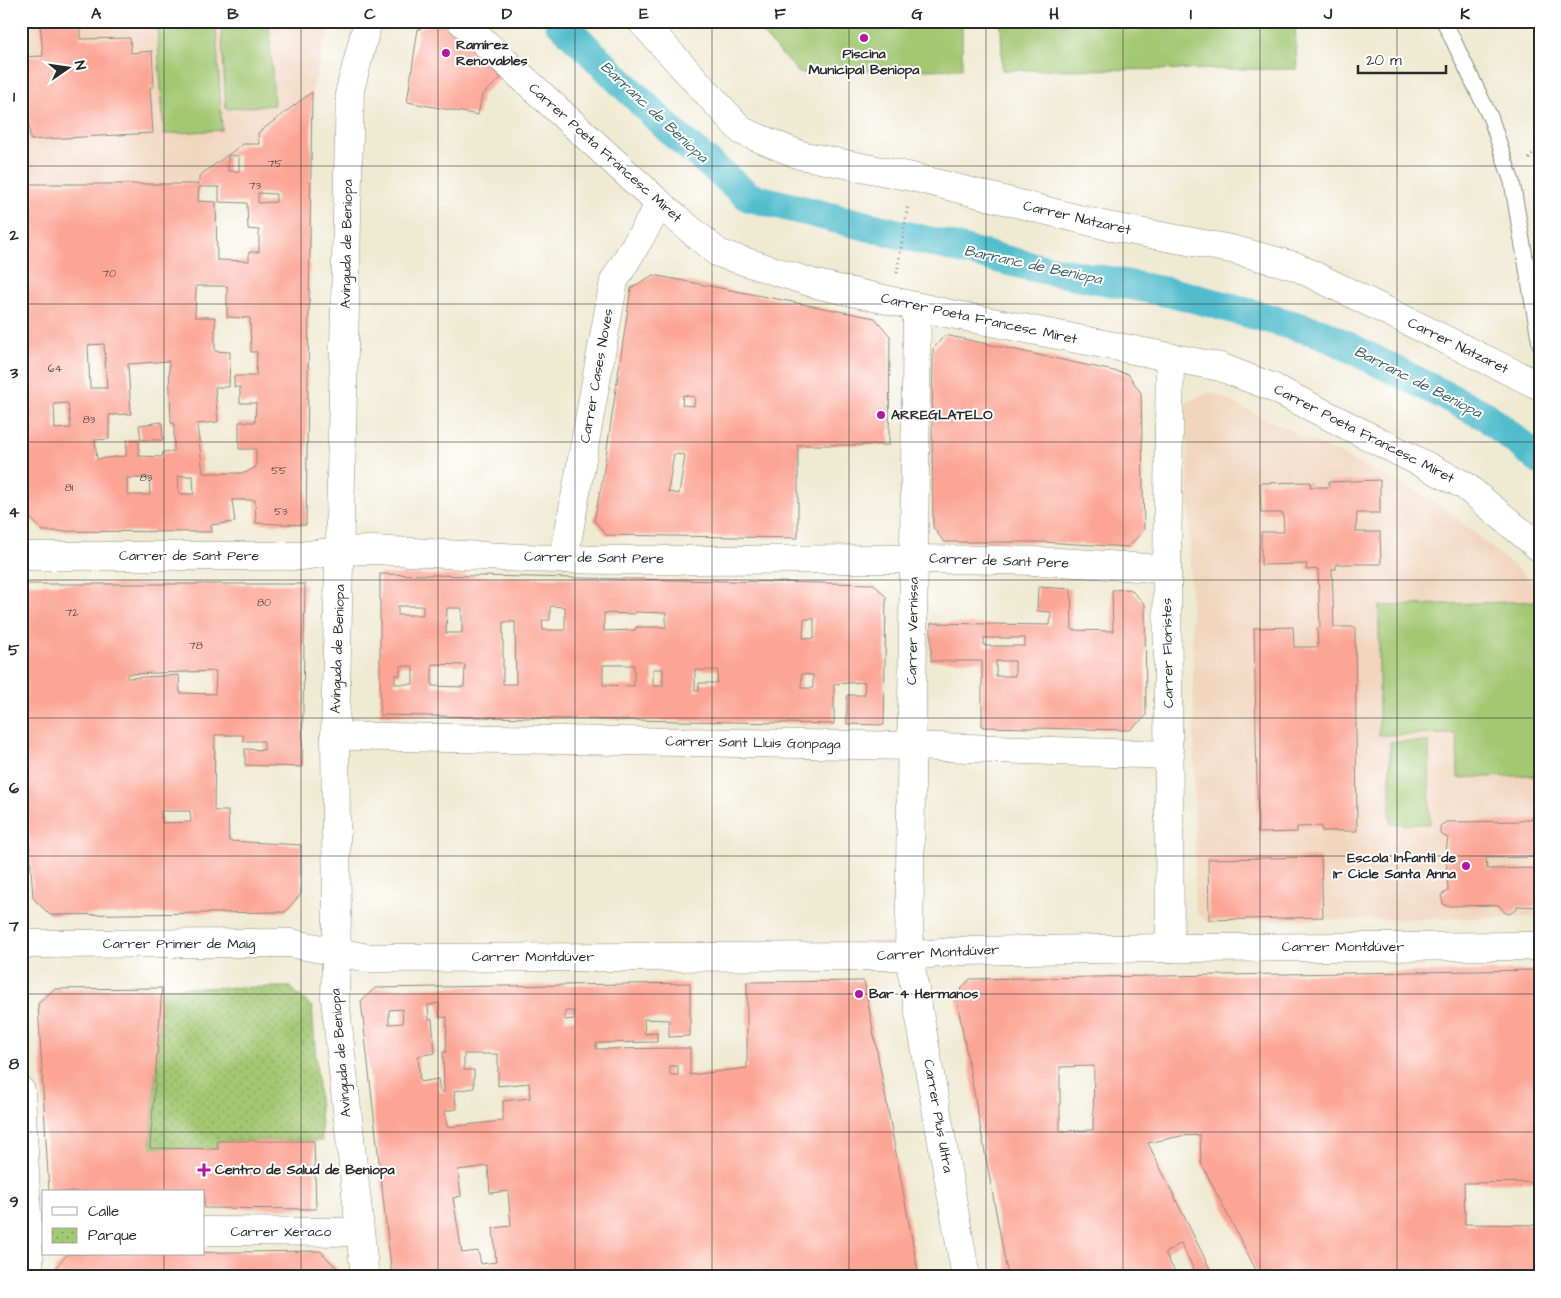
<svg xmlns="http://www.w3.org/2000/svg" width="1561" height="1298" font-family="'Architects Daughter',sans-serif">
	<defs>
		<pattern id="park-dots" width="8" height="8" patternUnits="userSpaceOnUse" patternTransform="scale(1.25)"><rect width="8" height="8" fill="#a2c872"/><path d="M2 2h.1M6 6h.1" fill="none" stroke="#84a35e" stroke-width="1.8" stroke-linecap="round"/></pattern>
	</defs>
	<rect width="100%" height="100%" fill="#fff"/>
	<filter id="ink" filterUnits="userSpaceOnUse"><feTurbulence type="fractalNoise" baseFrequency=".02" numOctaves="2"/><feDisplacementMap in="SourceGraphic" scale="10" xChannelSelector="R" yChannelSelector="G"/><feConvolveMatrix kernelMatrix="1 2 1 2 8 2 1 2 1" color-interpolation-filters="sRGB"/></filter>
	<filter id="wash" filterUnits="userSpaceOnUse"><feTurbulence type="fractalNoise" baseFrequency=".0096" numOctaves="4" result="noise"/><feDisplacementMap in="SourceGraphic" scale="20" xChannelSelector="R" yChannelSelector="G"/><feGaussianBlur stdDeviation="1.12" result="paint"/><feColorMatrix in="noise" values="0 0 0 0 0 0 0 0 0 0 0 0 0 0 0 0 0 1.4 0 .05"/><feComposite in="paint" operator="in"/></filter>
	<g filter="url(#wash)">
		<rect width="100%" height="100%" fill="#efead2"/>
		<g fill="#f1d5bd">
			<path d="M21,21H331L311,94L199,176V184H21Z"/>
			<path d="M1211,392L1414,490L1444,508L1540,588V917L1207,922L1195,911L1194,718L1186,402Z"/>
		</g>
		<path fill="url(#park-dots)" stroke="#667a4e" d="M290,987L312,1007L322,1141H217L218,1149L150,1148L162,988Z"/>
		<g fill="#a2c872" stroke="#667a4e">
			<path d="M751,21H962V69L799,73Z"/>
			<path d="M1001,21H1295L1297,69L1002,70Z"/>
			<path d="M269,22L274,105L226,109L221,24Z"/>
			<path d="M216,25L222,130L164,134L157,28Z"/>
			<path d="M1540,601V775L1458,778L1457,734L1379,735V606Z"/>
			<path d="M1390,742H1429L1430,824H1390Z"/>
		</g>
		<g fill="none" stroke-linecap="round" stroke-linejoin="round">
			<path stroke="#51bdcc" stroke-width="30" d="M559,21L674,134L749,197L1033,267L1183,295L1321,333L1486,416L1540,460"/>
		</g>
		<g id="blocks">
			<g fill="#fca595" fill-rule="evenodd">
				<path d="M40,21H80V39L130,38L131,53L152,51L154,87H150L153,133L30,140L27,94H22L21,57L43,56Z"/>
				<path d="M440,21H444L501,78L482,95L478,115L407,102L418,29Z"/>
				<path d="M312,92L306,525L256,523L255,500H232L235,522L211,525L212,532L43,531L27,515L21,423V184H199V176L243,144H259L258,133ZM228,155L239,156V171H228ZM199,187H219V202L247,203L248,229L259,230V252H249V261L217,260L216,202L198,201ZM258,193L276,194V202L258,203ZM196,286H227V317L250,318L251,352H257L256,376H234V387H240V403H256L255,422H239V449H256V467L245,473H203L197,424L218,422L215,387H229L230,352L215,351V317H195ZM104,344L107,388H90L88,345ZM169,361L171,423H174V451L163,452L162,457L139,456V439L127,440L126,456L97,459L95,440L109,439V415L131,414L128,364ZM68,403L71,428L55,429L54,404ZM178,476H193L194,494H179ZM127,478H149L150,495H127Z"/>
				<path d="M653,275L875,318L890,336L889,445H798V538L606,535L594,520L602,482L631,288ZM683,395L695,397L694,406L682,405ZM674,454L685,455L679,494L668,492Z"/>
				<path d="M945,335L1128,374L1141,393L1144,530L1128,547L1043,542H944L933,527L932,435L933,349Z"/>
				<path d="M162,422L163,440H141L139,425Z"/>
				<path d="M1380,480V513H1357L1356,532H1380L1381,564H1336V569H1332L1334,627H1355L1357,831H1322L1321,826L1297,827V832L1258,833L1254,628L1293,627L1294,647H1318L1317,628H1320L1318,569L1306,570L1307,564L1261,565V532H1284L1283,513H1261L1260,483L1311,482L1310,487H1329V482Z"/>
				<path d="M380,574L874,584L886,597L884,725L847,724V695H864L865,682L834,684V724L380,715ZM398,606H423V615H398ZM550,606L565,607V630H543L542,620H550ZM447,608H462V633H446ZM635,612L666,613V627H636L635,630L604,631V613L635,614ZM804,619H814V639L803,638ZM503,622H515L516,684H503ZM432,664L465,665L464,687L432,686ZM603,665H634V686L603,685ZM400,666H413V684H395V675H400ZM653,669H663V686H653ZM695,670H718L717,683H699V691H695ZM802,674L813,675V688H801Z"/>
				<path d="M24,584H305L302,767L245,765V749L264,750V741H243V735H215L214,811H228L229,841L301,845V894L285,912L50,915L33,898L21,716V587ZM216,671L215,694L180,693L179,675L127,678V674ZM161,811H190L191,822L162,823Z"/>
				<path d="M1038,587L1071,589L1072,630L1113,631L1112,590L1130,589L1145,604L1146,716L1130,730L982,727V661H931V623L1050,625L1051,612L1037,611ZM984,638H1025V646H984ZM996,661H1015V676H996Z"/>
				<path d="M1534,818L1540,819V857L1486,858L1487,869L1540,868V907L1517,906V909L1509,914L1504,912L1499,905L1447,906L1443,904L1441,895L1448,891L1446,851L1448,838L1440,834V826L1446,822L1521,821Z"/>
				<path d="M1321,857L1323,917L1209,920L1208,859Z"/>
				<path d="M1540,970V1182L1464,1183L1465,1224L1540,1225V1277H1203L1202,1274H1196L1181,1243L1165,1253L1176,1274L1162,1275L1163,1277H1008L956,995L970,979ZM1094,1066L1093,1130L1060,1131V1067ZM1200,1135L1201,1163L1257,1272L1212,1273L1148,1143L1181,1136Z"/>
				<path d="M864,981L919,1277H750L749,1273L682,1272V1277H392L361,1001L375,988L690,983V1036L669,1037V1020L644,1019L645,1034L657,1033V1042L596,1043V1049L690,1048V1075L747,1068V982ZM439,1003L440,1018L447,1017L446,1052H443L444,1092H440L438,1079L420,1082L418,1056L435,1053L432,1019L429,1020L428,1005ZM402,1009L403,1023L389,1024V1010ZM565,1011H574V1019L565,1020ZM464,1054H498V1086L529,1083L530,1098L503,1101V1121L447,1127L445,1111L457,1109L454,1091L474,1088V1070H464ZM670,1066H678V1075H670ZM488,1166L490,1193L508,1191L511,1226L493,1228L496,1262L481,1264L478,1251L462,1253L453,1198L461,1196L458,1170Z"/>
				<path d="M162,988L150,1148L218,1149L217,1141H314L316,1209L204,1208V1192H49L38,1004L54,989Z"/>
				<path d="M320,1251L336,1267L337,1277H54V1269L68,1254Z"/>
			</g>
		</g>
	</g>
	<g filter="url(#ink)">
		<use href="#blocks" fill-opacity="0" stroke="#8d8a7e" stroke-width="1"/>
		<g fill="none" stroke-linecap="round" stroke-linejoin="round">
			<defs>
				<path id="service" d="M1444,21L1491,119L1512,182L1540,344"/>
				<g id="minor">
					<path d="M461,21L660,204L718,253L816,284L946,313L1220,367L1272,387L1464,485L1540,548"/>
					<path d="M641,21L742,131L800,155L912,177L1107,226L1231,249L1295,266L1540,386"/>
					<path d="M917,307L909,956L966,1277"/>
					<path d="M1170,359L1167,570L1170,948"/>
					<path d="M21,556H300L340,551L372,550C436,553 500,558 564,559C765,564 966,550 1167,570"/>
					<path d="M564,559L614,281L660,204"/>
					<path d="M335,736L911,746L1170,755"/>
					<path d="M21,944L290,943L368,958L909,956L962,951L1170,948L1540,946"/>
					<path d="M21,1091L30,1277"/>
					<path d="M204,1231L359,1232"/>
					<path d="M365,1277L335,998L337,915L335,736L350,90L368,21"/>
				</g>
			</defs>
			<use href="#service" stroke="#8d8a7e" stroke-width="17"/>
			<use href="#minor" stroke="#8d8a7e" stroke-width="29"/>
			<g stroke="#8d8a7e" stroke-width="3" stroke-dasharray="1 4" stroke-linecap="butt">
				<path d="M1529,159L1540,144"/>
				<path d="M897,273L908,205"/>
			</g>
			<use href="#service" stroke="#fff" stroke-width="15"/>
			<use href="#minor" stroke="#fff" stroke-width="28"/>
		</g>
	</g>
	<path fill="none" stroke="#2b2b2b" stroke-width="1" stroke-opacity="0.55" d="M164,21V1192M301,21V1277M438,21V1277M575,21V1277M712,21V1277M849,21V1277M986,21V1277M1123,21V1277M1260,21V1277M1397,21V1277M21,166H1540M21,304H1540M21,442H1540M21,580H1540M21,718H1540M21,856H1540M21,994H1540M21,1132H1540M164,1254V1277"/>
	<g fill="#b5179e" stroke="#fff" stroke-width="2">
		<circle cx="864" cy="38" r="5"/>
		<circle cx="446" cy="53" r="5"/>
		<circle cx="881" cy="415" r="5"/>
		<circle cx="1466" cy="866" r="5"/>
		<circle cx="859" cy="994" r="5"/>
		<path d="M201.5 1162.5h5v5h5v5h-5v5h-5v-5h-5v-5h5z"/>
	</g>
	<g text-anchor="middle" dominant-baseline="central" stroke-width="4" stroke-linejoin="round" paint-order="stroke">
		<g font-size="11" fill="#5f4a46">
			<text x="275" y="163">75</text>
			<text x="255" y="185">73</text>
			<text x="109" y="273">70</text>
			<text x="55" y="368">64</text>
			<text x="89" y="419">83</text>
			<text x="279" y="470">55</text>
			<text x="146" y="477">83</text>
			<text x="69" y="487">81</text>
			<text x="281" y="511">53</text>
			<text x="264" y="602">80</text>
			<text x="72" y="612">72</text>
			<text x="196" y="645">78</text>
		</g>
		<g font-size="14" font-weight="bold" fill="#2b2b2b" stroke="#fff" text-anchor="start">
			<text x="456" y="45">Ramírez<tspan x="456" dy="16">Renovables</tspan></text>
			<text x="864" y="54" text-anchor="middle">Piscina<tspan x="864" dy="16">Municipal Beniopa</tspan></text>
			<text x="891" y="415">ARREGLATELO</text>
			<text x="1456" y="858" text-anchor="end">Escola Infantil de<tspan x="1456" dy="16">1r Cicle Santa Anna</tspan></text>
			<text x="869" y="994">Bar 4 Hermanos</text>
			<text x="215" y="1170">Centro de Salud de Beniopa</text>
		</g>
		<g font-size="14" fill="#2b2b2b" stroke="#fff">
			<text transform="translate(605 153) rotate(42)">Carrer Poeta Francesc Miret</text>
			<text transform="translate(1077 218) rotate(13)">Carrer Natzaret</text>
			<text transform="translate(347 244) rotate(-89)">Avinguda de Beniopa</text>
			<text transform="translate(979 319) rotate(12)">Carrer Poeta Francesc Miret</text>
			<text transform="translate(1458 346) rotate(26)">Carrer Natzaret</text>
			<text transform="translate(597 376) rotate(-80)">Carrer Cases Noves</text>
			<text transform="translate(1364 434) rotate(27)">Carrer Poeta Francesc Miret</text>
			<text x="189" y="556">Carrer de Sant Pere</text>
			<text transform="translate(594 558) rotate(1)">Carrer de Sant Pere</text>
			<text transform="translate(999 561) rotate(2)">Carrer de Sant Pere</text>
			<text transform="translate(913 631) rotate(-89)">Carrer Vernissa</text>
			<text transform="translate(338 649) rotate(-88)">Avinguda de Beniopa</text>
			<text transform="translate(1168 653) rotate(-91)">Carrer Floristes</text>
			<text transform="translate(753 743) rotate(1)">Carrer Sant Lluis Gonpaga</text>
			<text x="179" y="944">Carrer Primer de Maig</text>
			<text x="1343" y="947">Carrer Montdúver</text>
			<text transform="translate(938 953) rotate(-3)">Carrer Montdúver</text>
			<text x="533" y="957">Carrer Montdúver</text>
			<text transform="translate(341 1053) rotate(-95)">Avinguda de Beniopa</text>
			<text transform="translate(938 1116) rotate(80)">Carrer Plus Ultra</text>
			<text x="281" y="1232">Carrer Xeraco</text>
		</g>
		<g font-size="15" font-style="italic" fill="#385e63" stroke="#fff">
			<text transform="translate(654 112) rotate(43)">Barranc de Beniopa</text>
			<text transform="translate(1033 265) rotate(12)">Barranc de Beniopa</text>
			<text transform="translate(1418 382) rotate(27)">Barranc de Beniopa</text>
		</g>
	</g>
	<rect width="1561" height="1298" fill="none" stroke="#fff" stroke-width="55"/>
	<rect x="42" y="1190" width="162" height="65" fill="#ffffff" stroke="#aaaaaa"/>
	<rect x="52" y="1207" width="25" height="8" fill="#ffffff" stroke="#aaaaaa"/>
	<text x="88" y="1216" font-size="15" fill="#2b2b2b">Calle</text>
	<rect x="52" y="1228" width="25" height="15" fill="url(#park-dots)" stroke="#aaaaaa"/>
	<text x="88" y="1240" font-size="15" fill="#2b2b2b">Parque</text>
	<g transform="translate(68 68) rotate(77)" stroke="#ffffff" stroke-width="4" paint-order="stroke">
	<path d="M0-4L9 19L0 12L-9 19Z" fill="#2b2b2b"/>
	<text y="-8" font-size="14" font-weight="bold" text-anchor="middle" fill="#2b2b2b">N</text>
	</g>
	<path d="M1358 65v8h88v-8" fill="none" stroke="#2b2b2b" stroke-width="2.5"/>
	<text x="1366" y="65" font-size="15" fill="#2b2b2b" stroke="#ffffff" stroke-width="4" paint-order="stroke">20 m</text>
	<rect x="28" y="28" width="1506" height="1242" fill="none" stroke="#2b2b2b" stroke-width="2"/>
	<g font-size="16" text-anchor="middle" font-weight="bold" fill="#2b2b2b">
		<text x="96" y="19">A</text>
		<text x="233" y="19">B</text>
		<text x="370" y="19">C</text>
		<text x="507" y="19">D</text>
		<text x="644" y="19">E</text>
		<text x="780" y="19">F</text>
		<text x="917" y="19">G</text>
		<text x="1054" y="19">H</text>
		<text x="1191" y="19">I</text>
		<text x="1328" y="19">J</text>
		<text x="1465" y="19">K</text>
		<text x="14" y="102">1</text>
		<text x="14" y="240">2</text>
		<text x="14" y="378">3</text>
		<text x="14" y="517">4</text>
		<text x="14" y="655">5</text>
		<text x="14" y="793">6</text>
		<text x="14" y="931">7</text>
		<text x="14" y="1069">8</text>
		<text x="14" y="1207">9</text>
	</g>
</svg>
